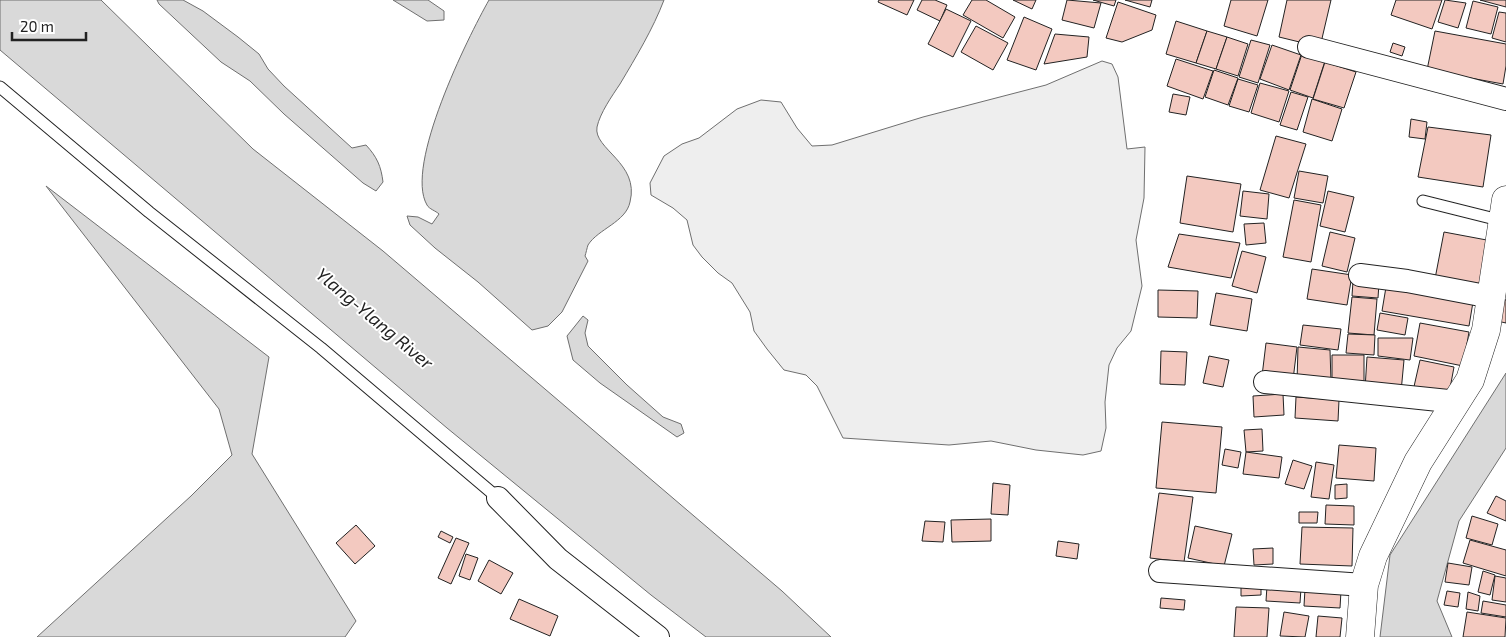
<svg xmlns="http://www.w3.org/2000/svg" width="1506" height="637" font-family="'Exo 2',sans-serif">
	<rect width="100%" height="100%" fill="#fff"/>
	<path fill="#eee" stroke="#6f6f6f" d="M1102,61L1112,64L1118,77L1127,149L1145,147L1144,198L1136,240L1142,286L1131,331L1117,348L1109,365L1105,402L1106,428L1101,451L1083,455L1036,450L991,441L949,445L843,438L817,386L806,375L784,370L767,349L754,331L750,312L732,283L718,273L702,257L693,245L687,220L673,208L651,195L650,183L664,156L682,144L699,138L737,109L761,100L781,102L797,128L812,146L832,145L923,117L1046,85Z"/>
	<g fill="#d9d9d9" stroke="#6f6f6f">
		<path d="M0,0H101L253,149L383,251L782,591L831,637H706L651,595L447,428L0,50Z"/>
		<path d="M157,0H183L203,11L238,37L259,54L268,69L284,86L352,148L366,145C377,157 381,166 383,182L376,191L363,183L284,114L250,81L221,62L159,4Z"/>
		<path d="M393,0H428L444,11V20L427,21Z"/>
		<path d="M489,0H664C653,29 636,57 620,84C612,96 600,113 597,127C593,149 640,163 630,202C626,222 598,229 588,245C587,248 586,253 585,256L588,261L562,312L548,326L532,330L478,282L435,248L410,225L407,216L418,217L432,224L439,214C436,211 429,209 427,205C404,166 468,37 489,0Z"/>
		<path d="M46,186L269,357L252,454L356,621L345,637H37L191,496L232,455L219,409Z"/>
		<path d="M583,316L588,320L585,333L588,346L627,385L663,417L681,424L684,433L677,437L600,383L573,360L567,336Z"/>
		<path d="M1506,373V448L1459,521L1437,601L1452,637H1380L1390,555Z"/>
	</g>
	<g fill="#f3c9c0" stroke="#222">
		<path d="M879,0H914L907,15L878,2Z"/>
		<path d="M922,0H935L947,5L940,21L917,10Z"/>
		<path d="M972,0H986L1015,17L1003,38L963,15Z"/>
		<path d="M1013,0H1036L1032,9Z"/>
		<path d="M1067,0L1101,3L1094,28L1062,20Z"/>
		<path d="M1093,0H1116L1114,6Z"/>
		<path d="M1125,0H1152L1150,7Z"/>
		<path d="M1231,0H1268L1257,36L1224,26Z"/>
		<path d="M1287,0H1331L1320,47L1279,37Z"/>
		<path d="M1396,0H1442L1432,29L1391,15Z"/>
		<path d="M1445,0L1466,3L1458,28L1438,22Z"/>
		<path d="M1480,0H1506V7Z"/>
		<path d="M1473,1L1498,7L1491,34L1466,28Z"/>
		<path d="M1118,2L1156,15L1152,30L1122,42L1106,38Z"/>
		<path d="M946,9L971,21L953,57L928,44Z"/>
		<path d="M1499,12L1506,13V42L1492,38Z"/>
		<path d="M1024,17L1052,29L1036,70L1007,60Z"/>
		<path d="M1176,21L1207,31L1196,63L1166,54Z"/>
		<path d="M976,26L1008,43L993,70L961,52Z"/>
		<path d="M1207,31L1227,37L1216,69L1196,63Z"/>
		<path d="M1435,31L1506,44V66L1503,84L1427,70Z"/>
		<path d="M1055,34L1089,37L1087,57L1044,64Z"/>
		<path d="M1227,37L1248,44L1238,76L1216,69Z"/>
		<path d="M1251,40L1270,45L1258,83L1239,77Z"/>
		<path d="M1393,43L1405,47L1402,56L1390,52Z"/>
		<path d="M1272,45L1301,55L1289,90L1260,79Z"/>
		<path d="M1302,54L1325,61L1313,98L1290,90Z"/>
		<path d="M1176,59L1213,71L1203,99L1167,86Z"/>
		<path d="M1325,62L1356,72L1344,108L1313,99Z"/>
		<path d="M1214,70L1238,78L1228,105L1205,97Z"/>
		<path d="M1238,79L1258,85L1249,112L1229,106Z"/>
		<path d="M1260,83L1289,91L1279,122L1251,113Z"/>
		<path d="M1291,92L1308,97L1297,130L1280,125Z"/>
		<path d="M1173,94L1190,97L1186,115L1169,112Z"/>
		<path d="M1312,99L1342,109L1332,141L1303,132Z"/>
		<path d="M1411,119L1427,122L1425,139L1409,137Z"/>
		<path d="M1428,127L1491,135L1483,187L1418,177Z"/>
		<path d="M1276,136L1306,144L1289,198L1260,190Z"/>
		<path d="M1299,171L1328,176L1323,203L1294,198Z"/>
		<path d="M1187,176L1241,184L1233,232L1180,223Z"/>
		<path d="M1243,191L1269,194L1267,219L1240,216Z"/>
		<path d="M1328,191L1354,197L1345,232L1320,226Z"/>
		<path d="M1294,200L1321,205L1311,262L1283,257Z"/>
		<path d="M1264,223L1266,243L1246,245L1244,224Z"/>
		<path d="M1330,232L1355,238L1347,272L1322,266Z"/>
		<path d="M1444,232L1492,241L1482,292L1434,284Z"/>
		<path d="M1179,234L1240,243L1231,278L1168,267Z"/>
		<path d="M1242,251L1266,257L1257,293L1232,286Z"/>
		<path d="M1312,269L1352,275L1347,305L1307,299Z"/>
		<path d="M1353,281L1379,283L1378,298L1352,296Z"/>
		<path d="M1387,281L1474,296L1469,326L1382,311Z"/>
		<path d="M1158,290L1198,291L1197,318L1158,317Z"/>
		<path d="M1216,293L1252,299L1247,331L1210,325Z"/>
		<path d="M1352,297L1377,299L1374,335L1348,333Z"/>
		<path d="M1498,298L1506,300V323L1493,320Z"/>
		<path d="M1380,313L1408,318L1405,335L1377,330Z"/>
		<path d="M1420,323L1469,332L1463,366L1414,356Z"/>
		<path d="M1303,325L1341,329L1338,350L1300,345Z"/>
		<path d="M1348,334L1375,335L1374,355L1346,353Z"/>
		<path d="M1378,338H1413L1410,360L1378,356Z"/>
		<path d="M1266,343L1297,347L1293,380L1262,376Z"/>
		<path d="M1298,347L1330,350L1331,382H1297Z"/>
		<path d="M1161,351L1187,352L1185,385L1160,384Z"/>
		<path d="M1332,355H1364V382L1332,383Z"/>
		<path d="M1209,356L1229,360L1223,387L1203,383Z"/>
		<path d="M1367,357L1404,360L1401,392L1365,389Z"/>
		<path d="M1420,360L1454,367L1448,399L1413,391Z"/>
		<path d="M1283,394L1284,415L1254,417L1253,396Z"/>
		<path d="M1296,397L1339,400L1338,421L1295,418Z"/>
		<path d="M1162,422L1222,427L1216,493L1156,488Z"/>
		<path d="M1262,429L1263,451L1246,452L1244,430Z"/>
		<path d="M1339,445L1376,448L1374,481L1336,478Z"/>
		<path d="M1225,449L1241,452L1238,468L1222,465Z"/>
		<path d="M1246,452L1282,457L1279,478L1243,474Z"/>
		<path d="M1293,460L1312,466L1304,489L1285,484Z"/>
		<path d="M1316,462L1334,465L1329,499L1311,497Z"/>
		<path d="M993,483L1010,485L1008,515L991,514Z"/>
		<path d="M1347,484V498L1335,499V485Z"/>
		<path d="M1159,493L1193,497L1184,562L1150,558Z"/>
		<path d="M1496,496L1506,501V521L1487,513Z"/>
		<path d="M1326,505L1354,506V525L1325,524Z"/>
		<path d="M1299,512H1318L1317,523H1299Z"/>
		<path d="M1472,516L1498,524L1492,545L1466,538Z"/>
		<path d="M991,519V541L952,542L951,520Z"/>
		<path d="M925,521L945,522L943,542L922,541Z"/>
		<path d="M356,525L375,546L355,564L336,543Z"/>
		<path d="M1195,526L1232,534L1224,566L1188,558Z"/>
		<path d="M1302,527L1353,528L1352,566L1300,564Z"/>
		<path d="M441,531L453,537L450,543L438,537Z"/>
		<path d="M456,538L469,543L451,584L438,578Z"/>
		<path d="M1470,540L1506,550V576L1463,563Z"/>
		<path d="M1058,541L1079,544L1077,559L1056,556Z"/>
		<path d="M1273,548V564L1254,565L1253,549Z"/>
		<path d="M466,554L478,558L470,580L459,576Z"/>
		<path d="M489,560L513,573L501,594L478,581Z"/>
		<path d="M1448,563L1472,567L1469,585L1445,582Z"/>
		<path d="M1483,571L1495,575L1490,595L1478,592Z"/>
		<path d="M1495,576L1506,578V602L1492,600Z"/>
		<path d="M1261,583V595L1241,596V584Z"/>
		<path d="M1267,586L1301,588L1300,603L1266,601Z"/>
		<path d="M1305,589L1341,591L1340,608L1304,606Z"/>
		<path d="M1447,591L1460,593L1458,607L1444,605Z"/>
		<path d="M1468,592L1480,596L1478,611L1466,609Z"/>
		<path d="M1161,598L1185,600L1184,610L1160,608Z"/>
		<path d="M519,599L558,616L550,636L510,619Z"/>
		<path d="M1483,601L1506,605V617L1481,613Z"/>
		<path d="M1236,607L1269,608L1267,637H1234Z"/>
		<path d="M1284,612L1309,616L1305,637L1280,636Z"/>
		<path d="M1467,612L1506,618L1505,637H1463Z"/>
		<path d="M1318,616L1342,618L1340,637H1316Z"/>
	</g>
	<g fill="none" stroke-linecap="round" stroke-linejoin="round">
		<defs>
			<g id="lane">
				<path d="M0,87L149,212L321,348L498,498"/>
				<path d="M1423,201L1503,221"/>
			</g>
			<g id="street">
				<path d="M1309,47L1506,99"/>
				<path d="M1360,275L1407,281L1491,297"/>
				<path d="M1265,382L1458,402"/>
				<path d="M498,498L558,559L658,637"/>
				<path d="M1160,571L1364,585"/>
			</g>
			<path id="secondary" d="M1360,637L1364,585L1373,556L1418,462L1470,380L1486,330L1506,200"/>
		</defs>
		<use href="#lane" stroke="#222" stroke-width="13"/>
		<use href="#street" stroke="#222" stroke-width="24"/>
		<use href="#secondary" stroke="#222" stroke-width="29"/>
		<use href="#lane" stroke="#fff" stroke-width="11"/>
		<use href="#street" stroke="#fff" stroke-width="22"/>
		<use href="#secondary" stroke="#fff" stroke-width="28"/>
	</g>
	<g text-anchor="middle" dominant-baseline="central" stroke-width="4" stroke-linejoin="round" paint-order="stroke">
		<g font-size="18" font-style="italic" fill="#222" stroke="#fff">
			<text transform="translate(375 318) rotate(40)">Ylang-Ylang River</text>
		</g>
	</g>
	<path d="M12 32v8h74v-8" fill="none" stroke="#222222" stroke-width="2.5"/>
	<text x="20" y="32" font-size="15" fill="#222222" stroke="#ffffff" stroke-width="4" paint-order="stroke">20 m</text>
</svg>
